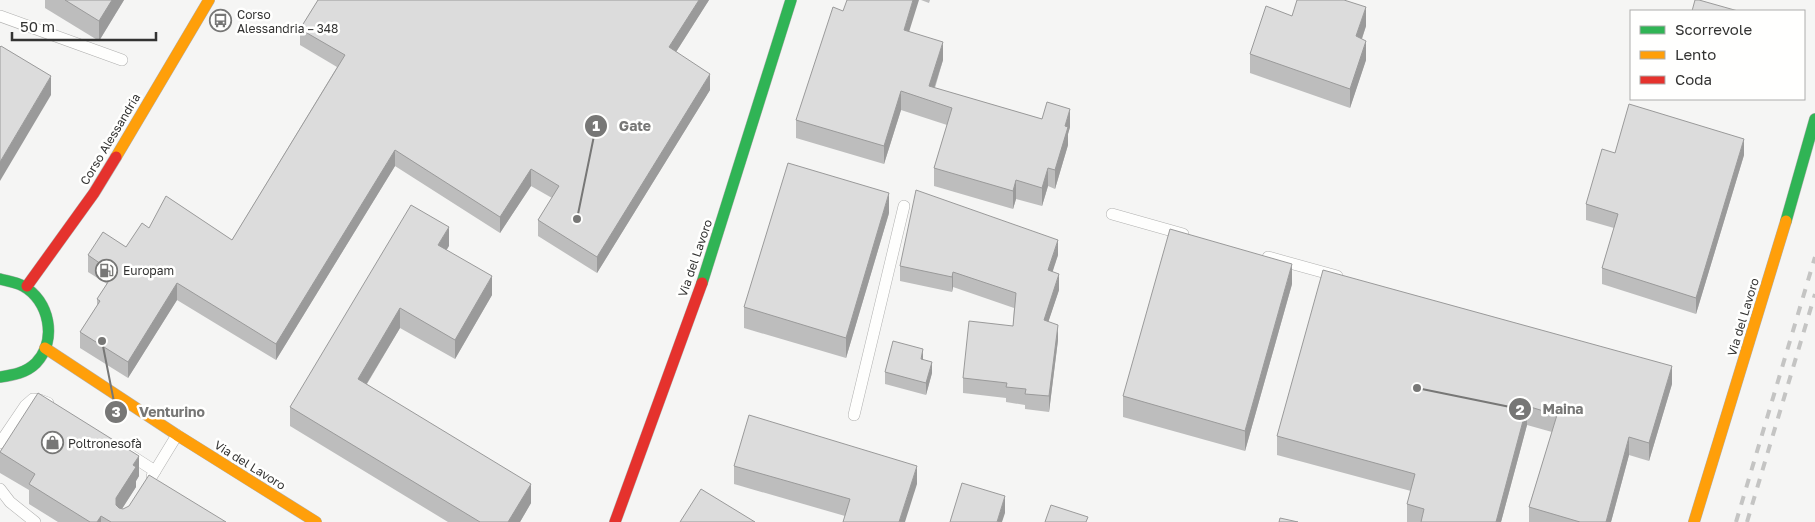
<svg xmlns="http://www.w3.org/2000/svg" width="1815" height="522" font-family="'Golos Text',sans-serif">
	<rect width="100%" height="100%" fill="#f5f5f4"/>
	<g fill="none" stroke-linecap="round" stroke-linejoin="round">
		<defs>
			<g id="lane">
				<path d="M0,16L122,60"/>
				<path d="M1112,214L1183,234"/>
				<path d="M1268,257L1337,276"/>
				<path d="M854,415L904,206"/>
				<path d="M0,443L25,406L33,399L40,400L48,403"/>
				<path d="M127,453L155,471"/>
				<path d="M152,476L177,435"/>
				<path d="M0,489L10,502L35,522"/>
			</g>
			<g id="fast">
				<path d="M1786,221L1815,119"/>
				<path d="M0,279C7,281 16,282 23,286C49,300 58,340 36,363C26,373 13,375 0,377"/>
				<path d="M702,283L791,0"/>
			</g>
			<g id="slow">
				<path d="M116,157L209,0"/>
				<path d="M45,348L177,435L316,522"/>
				<path d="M1694,522L1786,221"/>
			</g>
			<g id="jam">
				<path d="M27,286L94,193L116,157"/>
				<path d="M615,522L702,283"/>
			</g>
		</defs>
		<use href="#lane" stroke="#b1b1b0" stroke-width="12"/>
		<use href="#fast" stroke="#b1b1b0" stroke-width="12"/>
		<use href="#slow" stroke="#b1b1b0" stroke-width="12"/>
		<use href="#jam" stroke="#b1b1b0" stroke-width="12"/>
		<use href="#lane" stroke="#fefefd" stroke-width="11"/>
		<use href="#fast" stroke="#30b455" stroke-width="11"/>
		<use href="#slow" stroke="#ff9f0a" stroke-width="11"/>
		<use href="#jam" stroke="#e5322d" stroke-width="11"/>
		<g stroke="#c4c4c3" stroke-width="4" stroke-dasharray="9 9" stroke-linecap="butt">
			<path d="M1736,522L1815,257"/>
			<path d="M1747,522L1815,294"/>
		</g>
	</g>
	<g fill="#bdbdbd">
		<path d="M45,0H124L99,41L45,8Z"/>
		<path d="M318,0H709L676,52L710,90L597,273L538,236V220L552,198L531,186L500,233L395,166L276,360L177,300L128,378L80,348V332L97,306V299L107,284L88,272V255L126,247L149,228L232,240L337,67L300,45V29Z"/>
		<path d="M921,0H930L929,3Z"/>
		<path d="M1292,16L1366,26L1362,39L1366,60L1350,108L1250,73V54Z"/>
		<path d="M909,31L943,60L935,88L1070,127L1068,134V145L1055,189L1048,186L1042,206L1016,199L1013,209L934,186V168L947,125L901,110L884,164L796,138V120Z"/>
		<path d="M1615,153L1744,155L1696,314L1602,284V268L1614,228L1586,220V204Z"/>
		<path d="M889,213L846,358L744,328V307Z"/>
		<path d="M449,246L446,250L492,295L455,359L400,328L367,384L531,503L520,522H448L290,426V407Z"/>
		<path d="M1058,255L1052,272L1059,290L1048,322L1058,340L1049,412L1025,409V405L1006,402V398L963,393V378L1013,326L1014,308L953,287L952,292L900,281V266Z"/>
		<path d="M1292,284L1245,451L1123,417V396Z"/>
		<path d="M923,359L932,373L926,395L885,384V372Z"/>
		<path d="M1672,384L1649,461L1629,455L1611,522H1529V507L1552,432L1527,425L1501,522H1407V504L1411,491L1277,455V436Z"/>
		<path d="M0,452L139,476L136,481V487L122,509L226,522H58L29,504V490L0,473Z"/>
		<path d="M734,466L917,484L845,516L734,484Z"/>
	</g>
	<g fill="#9a9a9a">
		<path d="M112,0H124L99,41V21Z"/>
		<path d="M699,0H709L669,63V47Z"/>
		<path d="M913,0H919L904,48V30Z"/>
		<path d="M1366,7V26L1356,56V36Z"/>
		<path d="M1366,41V60L1350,108V89Z"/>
		<path d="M943,42V60L930,101L929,86Z"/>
		<path d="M710,74V90L597,273V257Z"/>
		<path d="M51,76V95L0,181V162Z"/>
		<path d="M901,91V110L884,164V146Z"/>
		<path d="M1070,109V127L1068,134V145L1055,189V170L1065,126Z"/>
		<path d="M1744,139V155L1696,314V298Z"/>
		<path d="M395,150V166L276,360V344Z"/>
		<path d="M1048,168V186L1042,206V188Z"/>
		<path d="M531,169V186L500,233V217Z"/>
		<path d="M1016,180V199L1013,209V191Z"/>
		<path d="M889,193V213L846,358V338Z"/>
		<path d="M449,227V246L438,264V245Z"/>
		<path d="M1058,240V255L1048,286V270Z"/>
		<path d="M1292,264V284L1245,451V431Z"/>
		<path d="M953,272V287L952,292V277Z"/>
		<path d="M1059,274V290L1044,335V320Z"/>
		<path d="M492,276V295L455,359V340Z"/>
		<path d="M177,283V300L128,378V362Z"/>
		<path d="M400,308V328L358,398V379Z"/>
		<path d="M1058,325V340L1049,412V396Z"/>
		<path d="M923,349V360L921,359Z"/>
		<path d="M932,362V373L926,395V383Z"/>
		<path d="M1672,366V384L1649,461V443Z"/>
		<path d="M1527,406V425L1501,522H1496Z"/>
		<path d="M1629,437V455L1611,522H1606Z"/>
		<path d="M139,456V476L136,481V487L116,518V498L133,465Z"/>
		<path d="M917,466V484L905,522H899Z"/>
		<path d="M531,484V503L520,522H508Z"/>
		<path d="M1005,496V513L1002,522H997Z"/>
		<path d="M101,516V522H97Z"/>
	</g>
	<g fill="#dcdcdc" stroke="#9a9a9a">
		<path d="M65,0H112L99,21Z"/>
		<path d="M318,0H699L669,47L710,74L597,257L538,220L559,186L531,169L500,217L395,150L276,344L177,283L128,362L80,332L100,301L97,299L114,273L88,255L103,232L126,247L142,223L149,228L166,196L232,240L345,55L300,29Z"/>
		<path d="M847,0H913L904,30L943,42L929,86L1042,119L1047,102L1070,109L1065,126L1068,127L1055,170L1048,168L1042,188L1016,180L1013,191L934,168L952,108L901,91L884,146L796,120L833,7L843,11Z"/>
		<path d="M1297,0H1344L1366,7L1356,36L1366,41L1350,89L1250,54L1266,6L1292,16Z"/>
		<path d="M1695,0H1699L1738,11H1692Z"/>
		<path d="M1,46L51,76L0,162V47Z"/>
		<path d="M1629,104L1744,139L1696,298L1602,268L1618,214L1586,204L1602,149L1615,153Z"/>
		<path d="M788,163L889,193L846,338L744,307Z"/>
		<path d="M916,190L1058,240L1048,270L1059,274L1044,320L1058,325L1049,396L1025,394L1026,389L1006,387L1007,383L963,378L969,321L1013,326L1016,293L953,272L952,277L900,266Z"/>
		<path d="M411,205L449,227L438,245L492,276L455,340L400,308L358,379L531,484L508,522H480L290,407Z"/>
		<path d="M1170,229L1292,264L1245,431L1123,396Z"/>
		<path d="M1323,270L1672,366L1649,443L1629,437L1606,522H1580L1529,507L1557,415L1527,406L1496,522H1421L1424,509L1407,504L1415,474L1277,436Z"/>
		<path d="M893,341L923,349L921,359L932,362L926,383L885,372Z"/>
		<path d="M38,393L139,456L133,465L136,467L116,498V505L119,508L123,509L129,506L149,475L226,522H111L101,516L97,522H90L29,484L35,474L0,452Z"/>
		<path d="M749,415L917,466L899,522H843L850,499L734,466Z"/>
		<path d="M962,483L1005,496L997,522H950Z"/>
		<path d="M701,489L755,522H680Z"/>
		<path d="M1051,505L1088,517L1086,522H1045Z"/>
		<path d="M1280,518L1298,522H1279Z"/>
	</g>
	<defs>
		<symbol id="bus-ring" viewBox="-11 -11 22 22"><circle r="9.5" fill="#fffffe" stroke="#777776" stroke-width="1.5"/><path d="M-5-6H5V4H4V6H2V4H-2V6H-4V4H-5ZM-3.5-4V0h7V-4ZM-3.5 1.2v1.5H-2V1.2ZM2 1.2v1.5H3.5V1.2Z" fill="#777776"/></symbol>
		<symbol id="fuel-ring" viewBox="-11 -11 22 22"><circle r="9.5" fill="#fffffe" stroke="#777776" stroke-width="1.5"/><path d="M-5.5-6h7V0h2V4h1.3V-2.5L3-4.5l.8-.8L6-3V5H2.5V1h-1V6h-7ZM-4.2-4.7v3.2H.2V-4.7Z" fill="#777776"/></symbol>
		<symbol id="shop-ring" viewBox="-11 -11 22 22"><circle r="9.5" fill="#fffffe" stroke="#777776" stroke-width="1.5"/><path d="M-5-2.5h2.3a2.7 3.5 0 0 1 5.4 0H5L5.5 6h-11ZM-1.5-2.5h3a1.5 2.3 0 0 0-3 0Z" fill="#777776"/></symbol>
	</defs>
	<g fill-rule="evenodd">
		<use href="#bus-ring" x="208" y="8" width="25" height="25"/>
		<use href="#fuel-ring" x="94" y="258" width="25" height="25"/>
		<use href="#shop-ring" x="40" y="430" width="25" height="25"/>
	</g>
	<g text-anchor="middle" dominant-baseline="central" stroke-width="5" stroke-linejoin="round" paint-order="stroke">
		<g font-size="12" fill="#333332" stroke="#fffffe" text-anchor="start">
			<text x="237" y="14">Corso<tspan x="237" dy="14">Alessandria – 348</tspan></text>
			<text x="123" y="270">Europam</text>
			<text x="68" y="443">Poltronesofà</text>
		</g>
		<g font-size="12" fill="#333332" stroke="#fffffe">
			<text transform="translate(110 139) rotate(-59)">Corso Alessandria</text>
			<text transform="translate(695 258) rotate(-71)">Via del Lavoro</text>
			<text transform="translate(1743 317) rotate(-73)">Via del Lavoro</text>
			<text transform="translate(250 465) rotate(32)">Via del Lavoro</text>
		</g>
	</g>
	<path fill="none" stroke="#777776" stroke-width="2" d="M577 219L596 126M1417 388L1520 409M102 341L116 412"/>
	<g fill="#777776" stroke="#fffffe" stroke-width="2">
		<circle cx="577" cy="219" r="5"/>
		<circle cx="1417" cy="388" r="5"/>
		<circle cx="102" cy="341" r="5"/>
		<circle cx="596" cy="126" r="12"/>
		<circle cx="1520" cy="409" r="12"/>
		<circle cx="116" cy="412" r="12"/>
	</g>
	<g font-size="15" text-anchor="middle" font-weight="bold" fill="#fff">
		<text x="596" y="131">1</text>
		<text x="1520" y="415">2</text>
		<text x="116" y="417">3</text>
	</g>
	<g font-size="14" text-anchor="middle" font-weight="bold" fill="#777776" stroke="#fffffe" stroke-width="5" stroke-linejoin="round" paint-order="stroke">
		<text x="635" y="131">Gate</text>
		<text x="1563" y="414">Maina</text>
		<text x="172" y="417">Venturino</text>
	</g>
	<rect x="1630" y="10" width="175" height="90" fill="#fffffe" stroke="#adadac"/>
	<rect x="1640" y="26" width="25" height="8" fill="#30b455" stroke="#adadac"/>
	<text x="1675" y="35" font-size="15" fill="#333332">Scorrevole</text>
	<rect x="1640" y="51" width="25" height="8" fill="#ff9f0a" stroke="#adadac"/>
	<text x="1675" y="60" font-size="15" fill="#333332">Lento</text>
	<rect x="1640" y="76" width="25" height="8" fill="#e5322d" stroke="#adadac"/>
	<text x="1675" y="85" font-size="15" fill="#333332">Coda</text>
	<path d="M12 32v8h144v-8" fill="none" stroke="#333332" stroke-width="2.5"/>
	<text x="20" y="32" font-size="15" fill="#333332" stroke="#fffffe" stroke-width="4" paint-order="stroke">50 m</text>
</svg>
